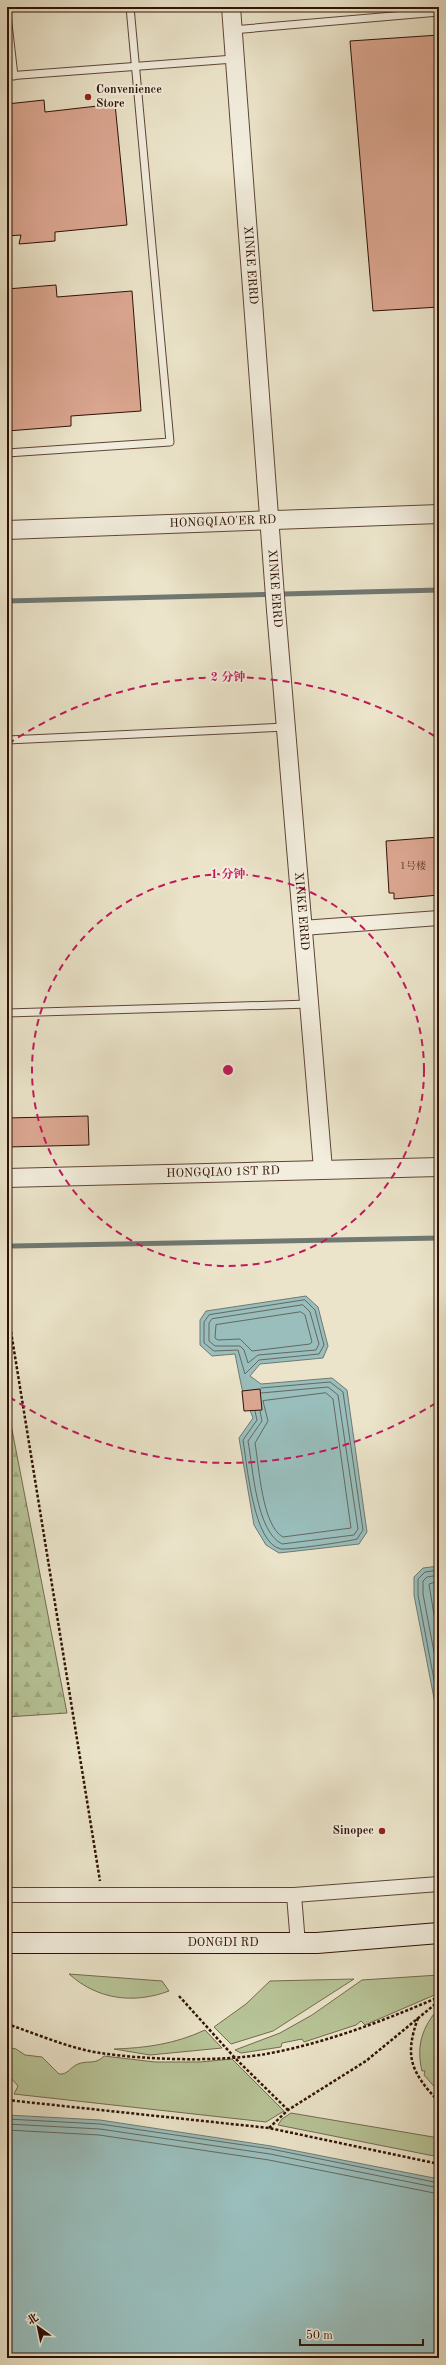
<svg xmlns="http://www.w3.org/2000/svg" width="446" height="2365" font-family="'Old Standard TT','Noto Serif SC',serif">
	<defs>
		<pattern id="forest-firs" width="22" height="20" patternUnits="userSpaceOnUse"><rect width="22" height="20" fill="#b7c497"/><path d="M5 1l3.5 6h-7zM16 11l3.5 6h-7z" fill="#9ea780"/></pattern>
	</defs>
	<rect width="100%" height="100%" fill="#ebe4ca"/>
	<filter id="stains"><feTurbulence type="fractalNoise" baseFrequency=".005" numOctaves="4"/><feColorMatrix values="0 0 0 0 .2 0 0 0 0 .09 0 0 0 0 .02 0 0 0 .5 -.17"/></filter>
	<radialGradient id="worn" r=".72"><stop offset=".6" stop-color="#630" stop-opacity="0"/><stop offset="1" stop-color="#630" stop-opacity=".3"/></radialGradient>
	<g fill="#b7c497" stroke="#736b4e">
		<path d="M69,1974L162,1981L169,1991C134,2004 98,2000 69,1974Z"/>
		<path d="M439,1975V1993L365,2025L361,2021L356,2025L304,2042L302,2039L282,2043L281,2047L241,2053L235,2050L280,2033L312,2015L362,1980Z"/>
		<path d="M354,1979L273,2031L231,2044L214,2027L246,2004L270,1981Z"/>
		<path d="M439,2008V2092L424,2075L425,2071H422C416,2046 422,2027 439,2008Z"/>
		<path d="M205,2030L222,2048L150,2055L114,2049C146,2048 175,2044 205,2030Z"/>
		<path d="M7,2047L16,2049L25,2055L42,2057L59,2074C68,2075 70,2067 78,2064C88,2060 96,2065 104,2056L155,2062H200L232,2059L284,2111L266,2122L14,2094L18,2086L11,2078L7,2077Z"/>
		<path d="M291,2113L439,2138V2157L278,2125L282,2119Z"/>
	</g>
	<path fill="url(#forest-firs)" stroke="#736b4e" d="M7,1404L67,1713L7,1717Z"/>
	<g fill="#99bebc" stroke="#6f7972">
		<path d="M306,1296L318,1307L328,1346L323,1358L260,1364L250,1376L261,1384L332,1378L347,1390L367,1532L359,1544L279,1553L266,1545L254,1525L239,1438L253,1418L242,1389L235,1354L212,1356L200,1345V1320L206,1311Z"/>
		<path d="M439,1566V1724L414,1595V1577L423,1568Z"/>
		<path d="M7,2115L100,2120L271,2146L439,2179V2358H7Z"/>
	</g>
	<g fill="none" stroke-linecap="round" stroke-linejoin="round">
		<g stroke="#646860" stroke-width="1">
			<path d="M305,1300L315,1310L324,1345L319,1354L259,1360L245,1374L238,1350L214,1351L204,1343V1322L209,1315Z"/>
			<path d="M303,1305L310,1312L319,1344L316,1350L258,1355L248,1363L244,1350L240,1346H215L209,1341V1323L212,1319Z"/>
			<path d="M301,1312L305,1315L312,1342L310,1344L252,1351L240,1339L218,1340L215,1338L216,1325Z"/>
			<path d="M326,1393L333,1399L351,1528L283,1537C262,1526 259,1466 255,1443L268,1421L263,1401Z"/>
			<path d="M255,1411L257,1420L243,1440C247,1463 253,1544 281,1549C289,1550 346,1542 357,1539L363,1530L343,1392L330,1382L261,1388"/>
			<path d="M260,1411L262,1421L248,1441C253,1468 256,1531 282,1544L354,1535L358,1529L338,1395L328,1387L261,1393"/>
			<path d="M439,1570L425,1572L418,1579V1595L439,1706"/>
			<path d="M439,1575L427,1577L423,1581V1594L439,1678"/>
			<path d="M439,1581L429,1584L439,1646"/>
			<path d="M7,2119L100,2124L271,2149L439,2183"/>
			<path d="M7,2124L100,2129L270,2154L439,2188"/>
			<path d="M7,2130L99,2135L269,2160L439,2194"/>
		</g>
		<g stroke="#6f7972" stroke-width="5">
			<path d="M7,601L439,590"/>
			<path d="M13,1246L439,1238"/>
		</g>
	</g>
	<g fill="#dca792" stroke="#2f1204">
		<path d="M439,35V307L373,311L350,41Z"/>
		<path d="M44,100L45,112L115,104L127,225L55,232V241L19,244L21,235L7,236V104Z"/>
		<path d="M56,285L57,297L132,291L141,411L71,416V426L7,431V289Z"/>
		<path d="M439,837V895L394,899V893H389L386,841Z"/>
		<path d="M88,1116L89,1145L7,1147V1118Z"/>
		<path d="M260,1389L262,1410L244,1411L242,1391Z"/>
	</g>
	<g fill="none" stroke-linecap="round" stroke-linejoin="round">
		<defs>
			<g id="service">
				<path d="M7,15L14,76"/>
				<path d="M232,30L439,12"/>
				<path d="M7,76L234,59"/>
				<path d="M7,453L170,442L130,7"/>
				<path d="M7,740L286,727"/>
				<path d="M7,1013L309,1004"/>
			</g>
			<g id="minor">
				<path d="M302,928L439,918"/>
				<path d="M7,1895H294L439,1884"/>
				<path d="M294,1895L298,1944"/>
			</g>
			<g id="tertiary">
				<path id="s1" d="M231,7L276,610L323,1169"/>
				<path id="s2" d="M7,530L439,514"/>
				<path id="s3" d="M7,1178L439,1167"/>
			</g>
			<g id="secondary">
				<path id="s4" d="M7,1943H317L439,1933"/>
			</g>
		</defs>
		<use href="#service" stroke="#5e4636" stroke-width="9"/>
		<use href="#minor" stroke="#5e4636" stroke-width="16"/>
		<use href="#tertiary" stroke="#5e4636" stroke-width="20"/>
		<use href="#secondary" stroke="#2f1204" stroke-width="22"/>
		<g stroke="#2f1204" stroke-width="2.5" stroke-dasharray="3 2" stroke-linecap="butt">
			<path d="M7,1307L100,1881"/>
			<path d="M179,1996L235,2058L288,2110"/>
			<path d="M418,2018C404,2057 411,2072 439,2102"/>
			<path d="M7,2024C37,2034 68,2048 100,2053C148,2060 219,2062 266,2054C326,2043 383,2021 439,1997"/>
			<path d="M7,2100L269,2128L439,2164"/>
			<path d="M269,2128L288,2110L366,2061L439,2001"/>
		</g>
		<use href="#service" stroke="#f2eddd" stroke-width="7"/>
		<use href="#minor" stroke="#f2eddd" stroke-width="14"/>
		<use href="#tertiary" stroke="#f2eddd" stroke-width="18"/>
		<use href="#secondary" stroke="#f2eddd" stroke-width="20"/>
	</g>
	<g fill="none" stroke="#c2185b" stroke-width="2" stroke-dasharray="7 5">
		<circle cx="228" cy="1070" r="196"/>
		<path d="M436 1403A393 393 0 0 1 8 1396M8 744A393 393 0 0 1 436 737"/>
	</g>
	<g fill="#8f2418" stroke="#f2eddd" stroke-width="1.5">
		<circle cx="88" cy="97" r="4"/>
		<circle cx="382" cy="1831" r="4"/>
	</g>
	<g text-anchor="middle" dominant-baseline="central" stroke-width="4" stroke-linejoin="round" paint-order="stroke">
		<g font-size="10" fill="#5a3728">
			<text x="413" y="866">1号楼</text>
		</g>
		<g font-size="12" font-weight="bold" fill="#2f1204" stroke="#f2eddd" text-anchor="start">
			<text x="96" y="90">Convenience<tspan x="96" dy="14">Store</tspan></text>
			<text x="374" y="1831" text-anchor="end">Sinopec</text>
		</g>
		<g font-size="12" fill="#2f1204" stroke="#f2eddd">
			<text stroke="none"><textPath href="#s1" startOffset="259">XINKE ERRD</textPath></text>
			<text stroke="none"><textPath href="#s2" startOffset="216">HONGQIAO'ER RD</textPath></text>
			<text stroke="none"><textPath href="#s1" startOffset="583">XINKE ERRD</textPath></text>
			<text stroke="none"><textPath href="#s1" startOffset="907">XINKE ERRD</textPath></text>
			<text stroke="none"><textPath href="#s3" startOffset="216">HONGQIAO 1ST RD</textPath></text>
			<text stroke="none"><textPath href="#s4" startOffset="216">DONGDI RD</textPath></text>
		</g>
	</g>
	<circle cx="228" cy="1070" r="6" fill="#c2185b" stroke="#f2eddd" stroke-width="2"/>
	<g font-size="12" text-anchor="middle" font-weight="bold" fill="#c2185b" stroke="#f2eddd" stroke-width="4" stroke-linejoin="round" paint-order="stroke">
		<text x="228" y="681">2 分钟</text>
		<text x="228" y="878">1 分钟</text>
	</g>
	<rect width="446" height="2365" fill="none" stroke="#ebe4ca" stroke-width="24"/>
	<rect x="8" y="8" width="430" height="2349" fill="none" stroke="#2f1204" stroke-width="2"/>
	<rect x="12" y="12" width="422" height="2341" fill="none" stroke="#2f1204"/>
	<g transform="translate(38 2327) rotate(327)" stroke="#f2eddd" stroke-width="3" paint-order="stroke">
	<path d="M0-3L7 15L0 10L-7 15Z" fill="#2f1204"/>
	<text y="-6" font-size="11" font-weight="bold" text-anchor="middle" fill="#2f1204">北</text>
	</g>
	<path d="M300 2339v6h123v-6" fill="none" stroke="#2f1204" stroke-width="2"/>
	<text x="306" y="2339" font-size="12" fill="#2f1204" stroke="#f2eddd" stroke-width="3" paint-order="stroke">50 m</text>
	<rect width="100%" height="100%" filter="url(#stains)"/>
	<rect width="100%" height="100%" fill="url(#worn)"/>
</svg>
